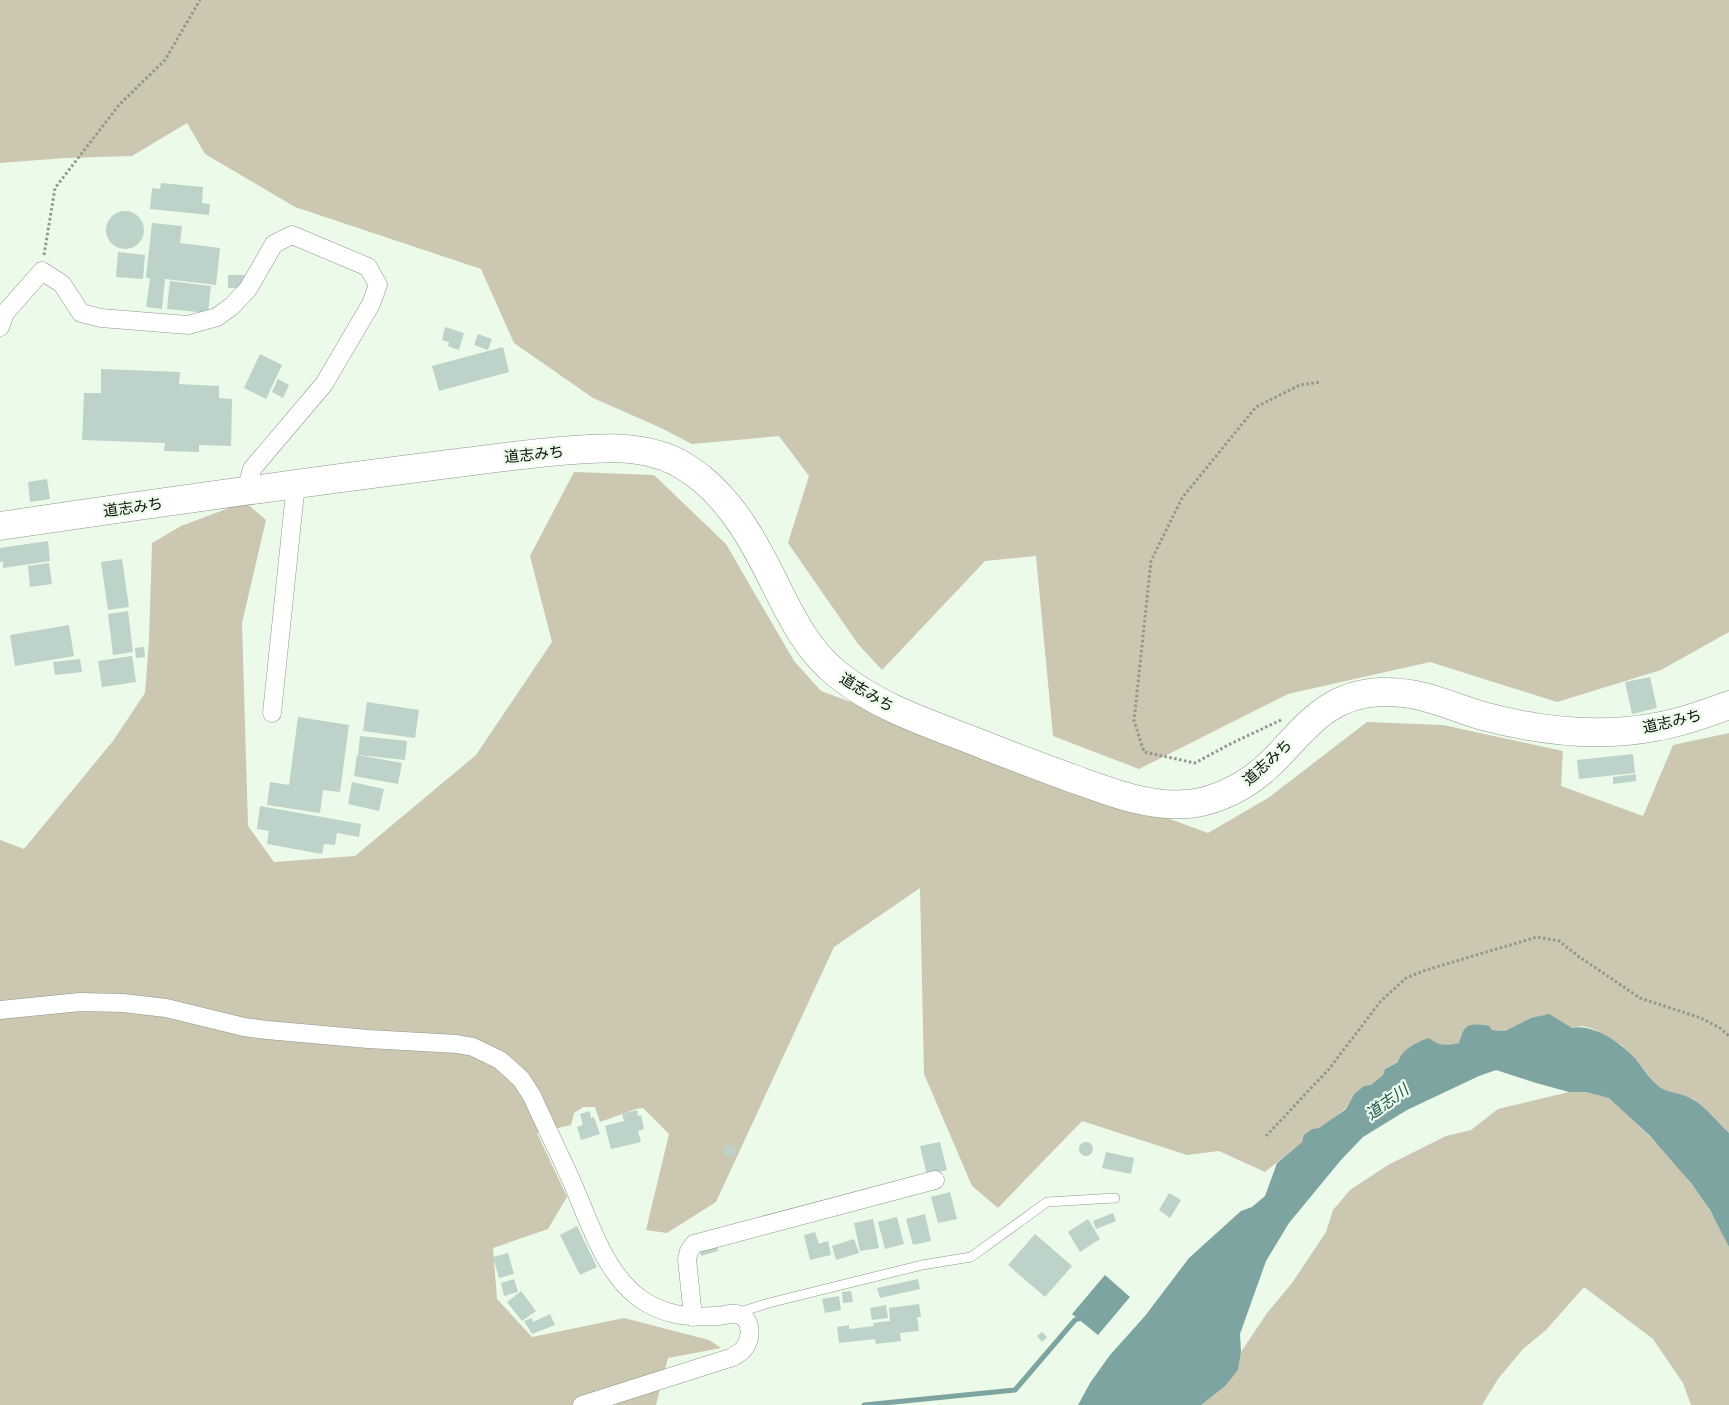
<svg xmlns="http://www.w3.org/2000/svg" width="1729" height="1405" font-family="Arial,'Noto Sans JP',sans-serif">
	<rect width="100%" height="100%" fill="#ecfaea"/>
	<g fill="#ccc7b1">
		<path d="M0,0H1729V632L1661,670L1557,702L1430,662L1288,694L1139,769L1053,736L1036,556L985,561L882,670L858,644L788,543L809,476L779,436L692,444L659,427L593,398L514,343L481,269L295,207L205,154L187,123L132,156L65,158L0,163Z"/>
		<path d="M574,472L654,475L726,544L794,661L821,691L1208,833L1268,798L1367,722L1443,725L1563,751L1561,786L1643,816L1673,745L1729,733V1133L1693,1099L1685,1096L1665,1091L1655,1084L1634,1057L1623,1046L1594,1029L1582,1026L1572,1028L1531,1018L1505,1031L1492,1030L1461,1034L1459,1043L1447,1046L1434,1042L1388,1067L1385,1069L1383,1075L1371,1086H1364L1354,1094L1346,1108L1319,1129L1312,1130L1302,1142L1265,1172L1219,1151L1187,1155L1082,1121L998,1208L972,1186L924,1074L920,888L834,947L716,1202L667,1233L646,1230L669,1134L643,1108L636,1109L600,1122L595,1107H583L574,1113L571,1125L537,1133L567,1197L548,1229L493,1248L497,1299L532,1337L624,1318L709,1340L721,1348L668,1358L656,1405H0V840L24,849L113,741L145,693L149,640L152,543L181,526L245,502L266,520L242,623L248,826L274,862L355,856L476,755L552,642L530,556Z"/>
		<path d="M1569,1092C1581,1092 1599,1091 1610,1098C1619,1104 1627,1115 1635,1122C1673,1159 1708,1198 1729,1247V1405H1691L1683,1383L1653,1339L1584,1287L1546,1330L1523,1349L1498,1379L1482,1405H1201L1238,1370L1241,1352L1267,1313L1292,1283L1326,1232L1333,1210L1350,1190L1388,1165L1446,1136L1471,1130L1498,1109Z"/>
	</g>
	<g fill="#7da4a1">
		<path d="M1549,1014L1572,1028C1593,1023 1621,1043 1635,1058C1642,1067 1649,1078 1657,1085C1667,1094 1681,1092 1692,1099C1706,1107 1717,1122 1729,1133V1247L1710,1210L1691,1183L1650,1136L1609,1098L1586,1092H1569L1536,1083L1496,1070L1479,1076L1407,1110L1363,1137L1341,1160L1289,1223L1266,1261L1240,1334L1241,1352L1238,1370L1225,1386L1201,1405H1078L1090,1383L1110,1355L1145,1316L1189,1258L1241,1211L1252,1207L1265,1196L1277,1163L1302,1142L1304,1135L1312,1129L1319,1128L1346,1109L1354,1094L1364,1086L1371,1085L1383,1075L1385,1069L1398,1062C1402,1049 1417,1042 1429,1038C1439,1046 1448,1046 1459,1043C1464,1023 1470,1023 1489,1026L1492,1030L1505,1031L1531,1018Z"/>
		<path d="M1105,1275L1130,1297L1098,1335L1072,1314Z"/>
	</g>
	<g fill="none" stroke-linecap="round" stroke-linejoin="round">
		<path stroke="#7da4a1" stroke-width="5" d="M864,1405L1015,1390L1075,1320L1084,1317"/>
	</g>
	<g fill="#bdd2c8">
		<path d="M161,183L203,187L202,203L210,204L209,215L150,209L152,188L160,189Z"/>
		<circle cx="125" cy="230" r="19"/>
		<path d="M152,223L182,226L180,243L220,248L216,285L165,279L162,309L146,307L150,279L146,277Z"/>
		<path d="M118,252L145,255L143,279L116,277Z"/>
		<rect x="228" y="275" width="16" height="13"/>
		<path d="M170,281L211,286L208,313L167,309Z"/>
		<path d="M445,327L464,333L459,350L448,346L449,342L442,340Z"/>
		<path d="M478,334L492,339L488,350L474,345Z"/>
		<path d="M503,347L509,372L439,391L432,366Z"/>
		<path d="M260,354L282,365L266,399L244,388Z"/>
		<path d="M101,369L180,372L179,384L219,386V398L232,399L231,446L199,445V452L164,451L165,443L82,440L84,393H101Z"/>
		<path d="M278,379L289,385L283,398L272,392Z"/>
		<path d="M47,479L50,499L30,502L28,482Z"/>
		<path d="M48,541L50,561L3,568V562H0V548Z"/>
		<path d="M122,559L129,607L108,610L101,562Z"/>
		<path d="M49,563L52,584L30,587L28,566Z"/>
		<path d="M128,611L133,652L113,655L108,614Z"/>
		<path d="M69,625L74,656L15,666L10,635Z"/>
		<path d="M144,647L145,657L136,658L135,648Z"/>
		<path d="M132,656L136,682L102,687L98,661Z"/>
		<path d="M80,659L82,672L55,675L53,662Z"/>
		<path d="M1650,677L1657,708L1632,714L1625,682Z"/>
		<path d="M367,702L419,710L415,738L363,731Z"/>
		<path d="M298,717L349,725L340,792L323,790L320,813L267,805L270,782L289,785Z"/>
		<path d="M360,736L407,741L405,760L358,755Z"/>
		<path d="M1633,754L1635,773L1579,779L1577,760Z"/>
		<path d="M357,755L402,763L398,784L354,776Z"/>
		<path d="M1636,774V781L1613,784V777Z"/>
		<path d="M352,782L384,789L379,811L348,804Z"/>
		<path d="M260,806L361,824L359,837L337,833L335,845L324,844L322,854L267,844L269,831L257,829Z"/>
		<path d="M637,1110L638,1116L641,1115L644,1129L638,1131L641,1142L611,1149L605,1126L624,1121L622,1114Z"/>
		<path d="M590,1111L591,1118L594,1117L600,1134L581,1140L577,1127L583,1125L580,1114Z"/>
		<circle cx="1086" cy="1149" r="7"/>
		<path d="M940,1142L947,1170L927,1175L920,1146Z"/>
		<path d="M726,1145L737,1147L734,1157L723,1155Z"/>
		<path d="M1106,1152L1134,1158L1131,1174L1102,1168Z"/>
		<path d="M950,1192L957,1219L938,1223L931,1197Z"/>
		<path d="M1169,1193L1181,1200L1170,1218L1159,1210Z"/>
		<path d="M1113,1213L1116,1221L1096,1229L1093,1221Z"/>
		<path d="M925,1214L931,1241L913,1245L906,1219Z"/>
		<path d="M897,1217L904,1244L885,1249L878,1222Z"/>
		<path d="M873,1219L879,1248L860,1251L854,1223Z"/>
		<path d="M1088,1219L1100,1239L1080,1252L1068,1232Z"/>
		<path d="M577,1226L597,1267L580,1275L560,1235Z"/>
		<path d="M815,1232L819,1244L828,1241L831,1255L810,1260L804,1235Z"/>
		<path d="M1035,1234L1072,1266L1045,1297L1008,1265Z"/>
		<path d="M854,1239L859,1253L836,1260L832,1246Z"/>
		<path d="M717,1243L718,1251L701,1256L699,1248Z"/>
		<path d="M508,1253L514,1274L499,1278L493,1257Z"/>
		<path d="M514,1279L518,1292L504,1296L501,1283Z"/>
		<path d="M918,1279L920,1289L880,1298L877,1288Z"/>
		<path d="M521,1291L536,1311L522,1321L507,1302Z"/>
		<path d="M851,1291L853,1302L843,1303L842,1292Z"/>
		<path d="M839,1296L841,1310L825,1313L822,1299Z"/>
		<path d="M919,1304L921,1317H917L919,1331L900,1333L901,1341L876,1344L875,1339L839,1343L837,1327L849,1325V1329L874,1326L873,1323L890,1321L889,1308Z"/>
		<path d="M886,1305L888,1318L872,1320L870,1308Z"/>
		<path d="M550,1314L555,1325L532,1334L524,1321L532,1318L533,1322Z"/>
		<path d="M1042,1332L1047,1337L1042,1342L1037,1336Z"/>
	</g>
	<g fill="none" stroke-linecap="round" stroke-linejoin="round">
		<defs>
			<path id="service" d="M737,1313L769,1303L922,1265L971,1257L1047,1202L1115,1198"/>
			<g id="minor">
				<path d="M0,327L5,313L42,271L62,284L81,313L101,318L188,325L217,317L232,306L248,289L274,244L292,235L368,267L378,285L371,304L324,384L252,469L246,490"/>
				<path d="M272,713L296,483"/>
				<path d="M0,1010L80,1002L123,1003L166,1008L244,1027L267,1030L368,1039L457,1044L473,1047L500,1060L521,1079L532,1096C545,1125 559,1153 572,1182C589,1221 604,1271 638,1297C662,1315 687,1318 717,1316C723,1316 730,1313 736,1314C752,1316 752,1337 745,1347C742,1352 737,1354 733,1357L582,1405"/>
				<path d="M693,1317L687,1259L689,1251L694,1244L935,1180"/>
			</g>
			<path id="trunk" d="M0,526C149,504 299,483 449,464C490,459 532,453 573,450C602,448 631,446 659,455C675,459 689,469 701,478C734,505 754,542 773,580C790,614 806,649 837,674C880,709 934,725 984,745C1014,757 1044,768 1074,779C1110,792 1148,807 1186,804C1205,803 1225,795 1241,786C1294,756 1308,695 1381,692C1422,691 1446,705 1483,716C1539,731 1598,738 1655,727C1680,723 1705,714 1729,705"/>
		</defs>
		<use href="#service" stroke="#8c998a" stroke-width="10"/>
		<use href="#minor" stroke="#8c998a" stroke-width="19"/>
		<use href="#trunk" stroke="#8c998a" stroke-width="29"/>
		<g stroke="#8f998d" stroke-width="3" stroke-dasharray="2.5 2.5" stroke-linecap="butt">
			<path d="M44,255L55,188L119,105L165,60L200,0"/>
			<path d="M1281,720L1232,743L1195,763L1144,752L1134,721L1151,561L1182,498L1256,407L1300,385L1320,382"/>
			<path d="M1266,1136L1329,1069L1380,1002L1406,978L1426,970L1537,937L1559,941L1578,956L1640,998L1701,1018L1720,1028L1729,1036"/>
		</g>
		<use href="#service" stroke="#fff" stroke-width="9"/>
		<use href="#minor" stroke="#fff" stroke-width="18"/>
		<use href="#trunk" stroke="#fff" stroke-width="28"/>
	</g>
	<g text-anchor="middle" dominant-baseline="central" stroke-width="4.5" stroke-linejoin="round" paint-order="stroke">
		<g font-size="15" fill="#0d110c" stroke="#ecfaea">
			<text transform="translate(534 454) rotate(-6)">道志みち</text>
			<text transform="translate(133 507) rotate(-8)">道志みち</text>
			<text transform="translate(867 692) rotate(31)">道志みち</text>
			<text transform="translate(1672 721) rotate(-13)">道志みち</text>
			<text transform="translate(1267 762) rotate(-42)">道志みち</text>
		</g>
		<g font-size="16" font-style="italic" fill="#1e5653" stroke="#ecfaea">
			<text transform="translate(1387 1102) rotate(-36)">道志川</text>
		</g>
	</g>
</svg>
